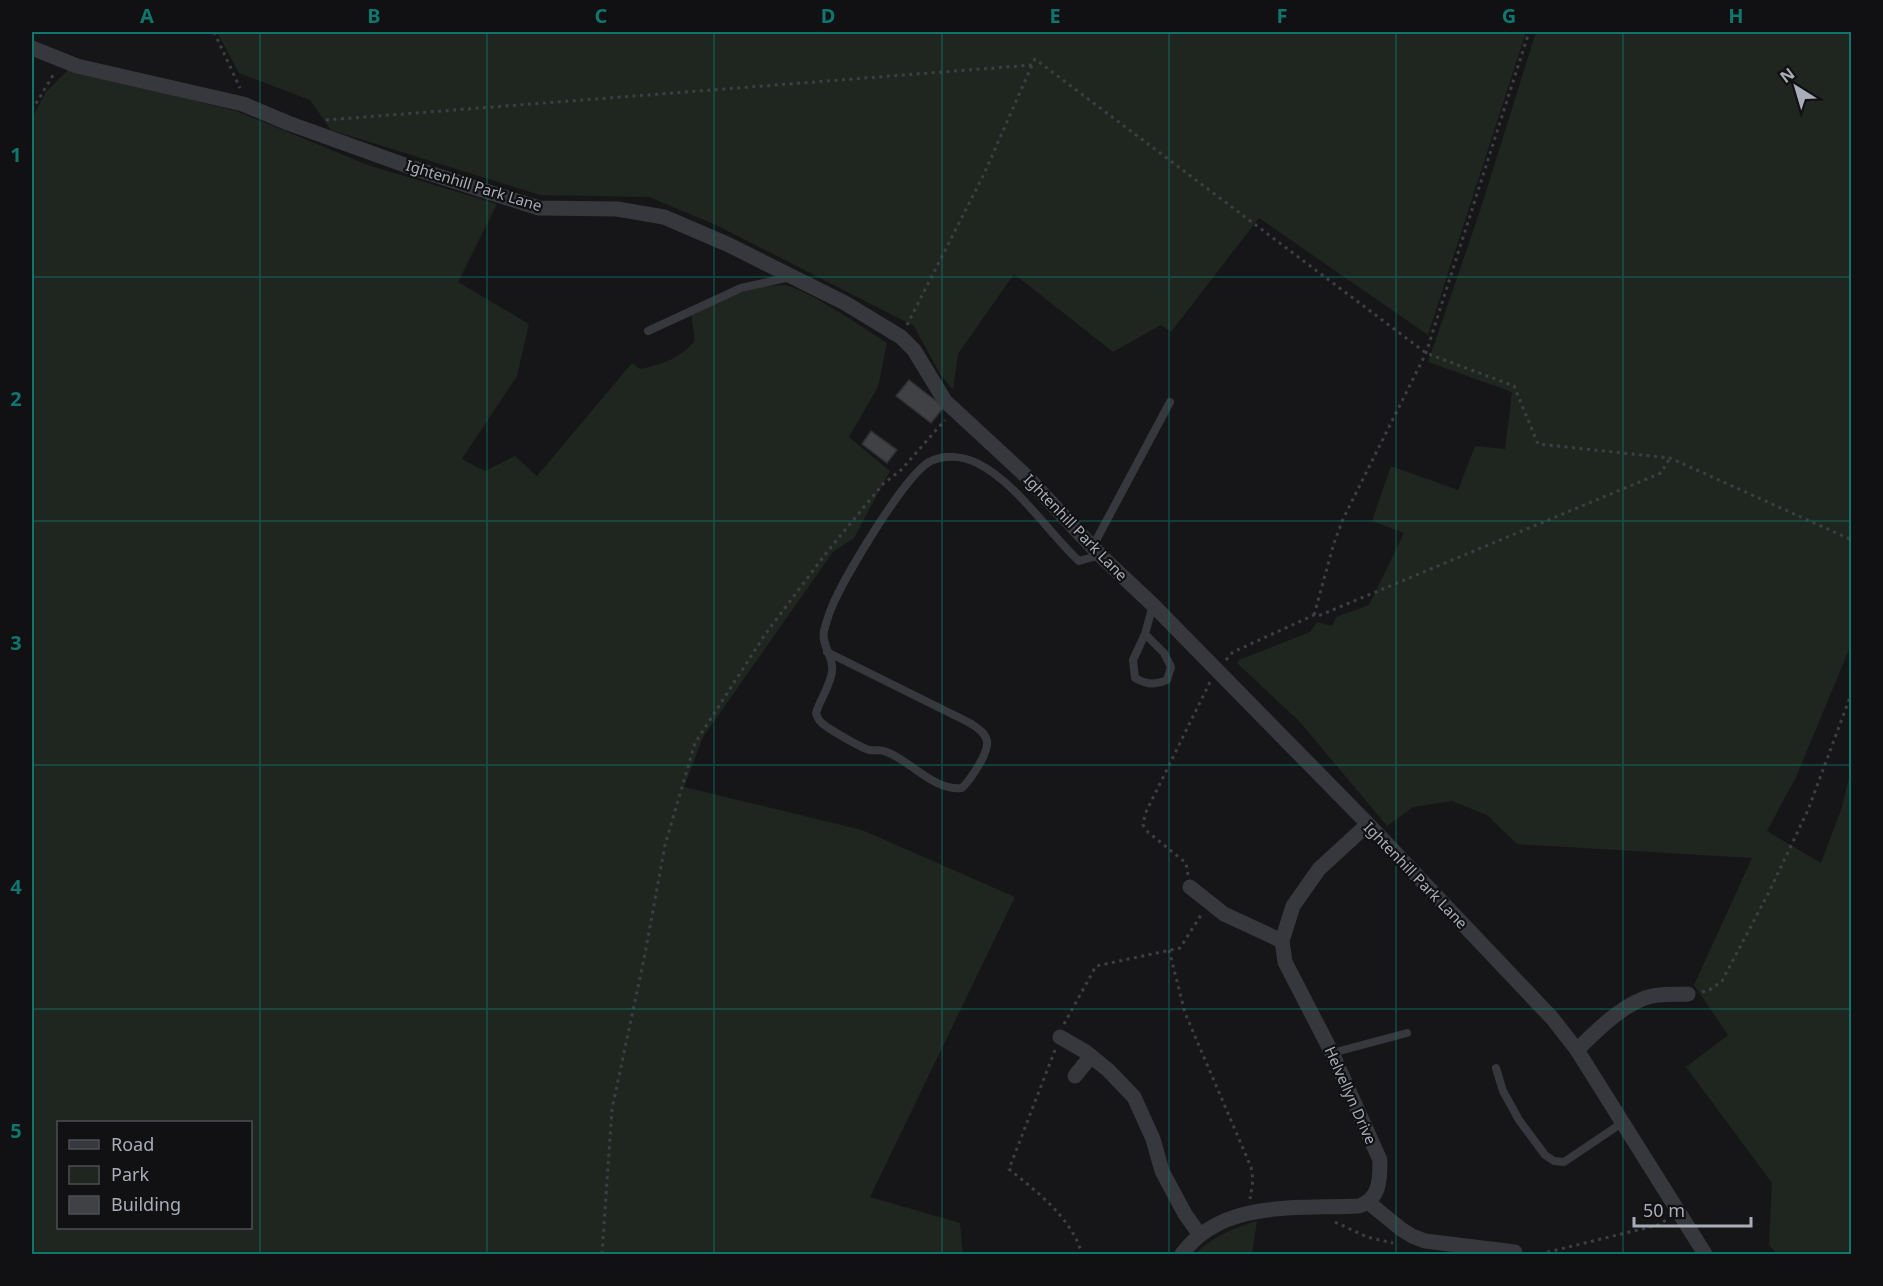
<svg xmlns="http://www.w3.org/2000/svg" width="1883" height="1286" font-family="'Noto Sans',sans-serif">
	<rect width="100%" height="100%" fill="#161618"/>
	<g fill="#1e261f" fill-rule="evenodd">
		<path d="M217,32H1526L1428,335L1259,218L1171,332L1161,325L1113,352L1014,274L958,354L953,390L940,374L914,326L716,225L649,197L540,195L331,130L310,100L239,73Z"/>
		<path d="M1536,32H1851V645L1796,777L1767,831L1821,863L1841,810L1851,769V1254H1777L1769,1245L1772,1183L1686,1067L1728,1035L1694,985L1752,858L1517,844L1487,815L1452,801L1413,807L1387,826L1300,722L1237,663L1239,660L1310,632L1317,622L1332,626L1336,617L1369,605L1404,533L1372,521L1391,466L1458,490L1475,446L1505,449L1512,392L1428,362L1479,214Z"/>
		<path d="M69,69L236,111L368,165L497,204L458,282L529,324L517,376L462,459L485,471L515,456L537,476L632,363L640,369C662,365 680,358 695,341L691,314C719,301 751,285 783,285C801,285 870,332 887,343L878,387L849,437L890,471L854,538L833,552L703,737L684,787L862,830L1015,897L870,1197L960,1223L963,1254H32V118L46,92ZM58,1122H250V1228H58Z"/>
		<path d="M1257,1221L1252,1254H1195C1212,1237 1233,1228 1257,1221Z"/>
	</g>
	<g fill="#404145" stroke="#303034" stroke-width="1.5">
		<path d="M909,380L944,407L931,423L896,396Z"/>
		<path d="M871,431L897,450L887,463L862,444Z"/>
	</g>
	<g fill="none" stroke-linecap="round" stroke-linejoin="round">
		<g stroke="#3d3f44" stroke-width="3" stroke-dasharray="3 4.5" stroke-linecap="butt">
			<path d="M214,32L240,88"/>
			<path d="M32,110L55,72"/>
			<path d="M326,120L1032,65L1035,59L1426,353L1514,386L1538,444L1670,458L1852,540"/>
			<path d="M907,325L984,174L1032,65"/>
			<path d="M1314,615L1334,543L1343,519L1426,353L1529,32"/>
			<path d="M1226,660L1233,652L1314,615L1318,616L1661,473L1670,458"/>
			<path d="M1188,875L1186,863L1148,832L1143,825L1145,814L1210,682"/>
			<path d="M1169,950L1185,1013L1251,1167L1253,1180L1250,1199"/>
			<path d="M1702,992L1711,989L1722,981L1769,892L1808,810L1852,692"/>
			<path d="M1064,1024L1096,966L1180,948L1201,915"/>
			<path d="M1055,1050L1009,1169C1038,1193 1071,1217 1082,1254"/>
			<path d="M1335,1222L1367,1237L1393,1243"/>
			<path d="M602,1254L612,1109L644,959L665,845L695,743L766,633L827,552L883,484L901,470L945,420"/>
			<path d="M1540,1254L1658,1225L1666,1220"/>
		</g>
		<g stroke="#37383d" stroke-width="8">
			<path d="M648,331L741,288L790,277"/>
			<path d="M1093,546L1170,402"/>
			<path d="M1145,634L1164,653L1171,667L1167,680C1154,685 1148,685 1135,678L1133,660L1145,634L1153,605"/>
			<path d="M827,652L970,723C977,728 985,732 987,741C989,753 970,780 962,788C934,791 912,762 887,752C880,749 875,751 869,750C862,748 824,727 820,721C818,719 817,716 816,713C820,699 831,685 832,671C834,657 821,645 824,631C826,624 828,616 831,609C843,579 903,478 929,462C944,454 963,456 977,463C1017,483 1047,531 1079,561L1100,555"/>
			<path d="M1332,1053L1407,1033"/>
			<path d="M1496,1068L1503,1091L1519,1120L1545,1155L1554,1161L1564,1162L1622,1123"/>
		</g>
		<g stroke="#37383d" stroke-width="15">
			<path d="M32,48L77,66L243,104L288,123L413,168L539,208L617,209L664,217L727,244L845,303L901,337L914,350L945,401L1026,476L1100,555L1153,605L1368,824L1552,1018L1577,1050L1705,1254"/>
			<path d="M1190,887L1224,914L1282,941"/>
			<path d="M1060,1037L1086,1052L1108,1070L1134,1097L1153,1139L1162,1171L1185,1214L1200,1235"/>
			<path d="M1577,1050C1595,1032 1620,1007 1645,998C1657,993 1675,995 1688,994"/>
			<path d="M1075,1076L1091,1056"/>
			<path d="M1369,1203L1401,1229L1412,1236L1425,1241L1515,1252"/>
			<path d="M1182,1254C1222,1199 1299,1209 1359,1206C1380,1199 1380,1180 1380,1160L1332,1053L1285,962L1282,941L1293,906L1319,869L1368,824"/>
		</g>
	</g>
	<path fill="none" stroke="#0f766e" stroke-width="1.5" stroke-opacity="0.55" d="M260,32V1254M487,32V1254M714,32V1254M942,32V1254M1169,32V1254M1396,32V1254M1623,32V1254M32,277H1852M32,521H1852M32,765H1852M32,1009H1852"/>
	<g text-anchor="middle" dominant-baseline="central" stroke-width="4.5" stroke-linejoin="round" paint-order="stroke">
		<g font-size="15" fill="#a8adb8" stroke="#111113">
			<text transform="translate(474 185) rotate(17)">Ightenhill Park Lane</text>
			<text transform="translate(1076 527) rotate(46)">Ightenhill Park Lane</text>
			<text transform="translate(1416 875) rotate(46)">Ightenhill Park Lane</text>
			<text transform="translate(1351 1095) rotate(66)">Helvellyn Drive</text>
		</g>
	</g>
	<rect width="1883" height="1286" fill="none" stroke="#111113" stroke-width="66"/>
	<rect x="57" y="1121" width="195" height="108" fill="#111113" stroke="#4d4f55" stroke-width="1.5"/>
	<rect x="69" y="1140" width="30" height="9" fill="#37383d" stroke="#4d4f55" stroke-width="1.5"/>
	<text x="111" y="1151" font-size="18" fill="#a8adb8">Road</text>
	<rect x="69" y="1166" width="30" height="18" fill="#1e261f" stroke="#4d4f55" stroke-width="1.5"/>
	<text x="111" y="1181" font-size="18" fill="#a8adb8">Park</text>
	<rect x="69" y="1196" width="30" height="18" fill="#404145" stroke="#4d4f55" stroke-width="1.5"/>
	<text x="111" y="1211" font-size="18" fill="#a8adb8">Building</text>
	<g transform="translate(1796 87) rotate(323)" stroke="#111113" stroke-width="4.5" paint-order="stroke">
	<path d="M0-4.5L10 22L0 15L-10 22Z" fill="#a8adb8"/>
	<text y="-9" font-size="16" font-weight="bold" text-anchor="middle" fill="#a8adb8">N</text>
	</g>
	<path d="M1634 1217v9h117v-9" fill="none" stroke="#a8adb8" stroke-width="3"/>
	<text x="1643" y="1217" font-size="18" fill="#a8adb8" stroke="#111113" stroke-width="4.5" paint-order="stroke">50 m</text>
	<rect x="33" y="33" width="1817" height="1220" fill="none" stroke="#0f766e" stroke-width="2"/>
	<g font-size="20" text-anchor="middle" font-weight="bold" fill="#0f766e">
		<text x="147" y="23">A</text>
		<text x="374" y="23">B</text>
		<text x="601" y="23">C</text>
		<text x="828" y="23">D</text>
		<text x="1055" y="23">E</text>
		<text x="1282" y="23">F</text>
		<text x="1509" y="23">G</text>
		<text x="1736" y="23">H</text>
		<text x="16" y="162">1</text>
		<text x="16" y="406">2</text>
		<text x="16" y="650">3</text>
		<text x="16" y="894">4</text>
		<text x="16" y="1138">5</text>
	</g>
</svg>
